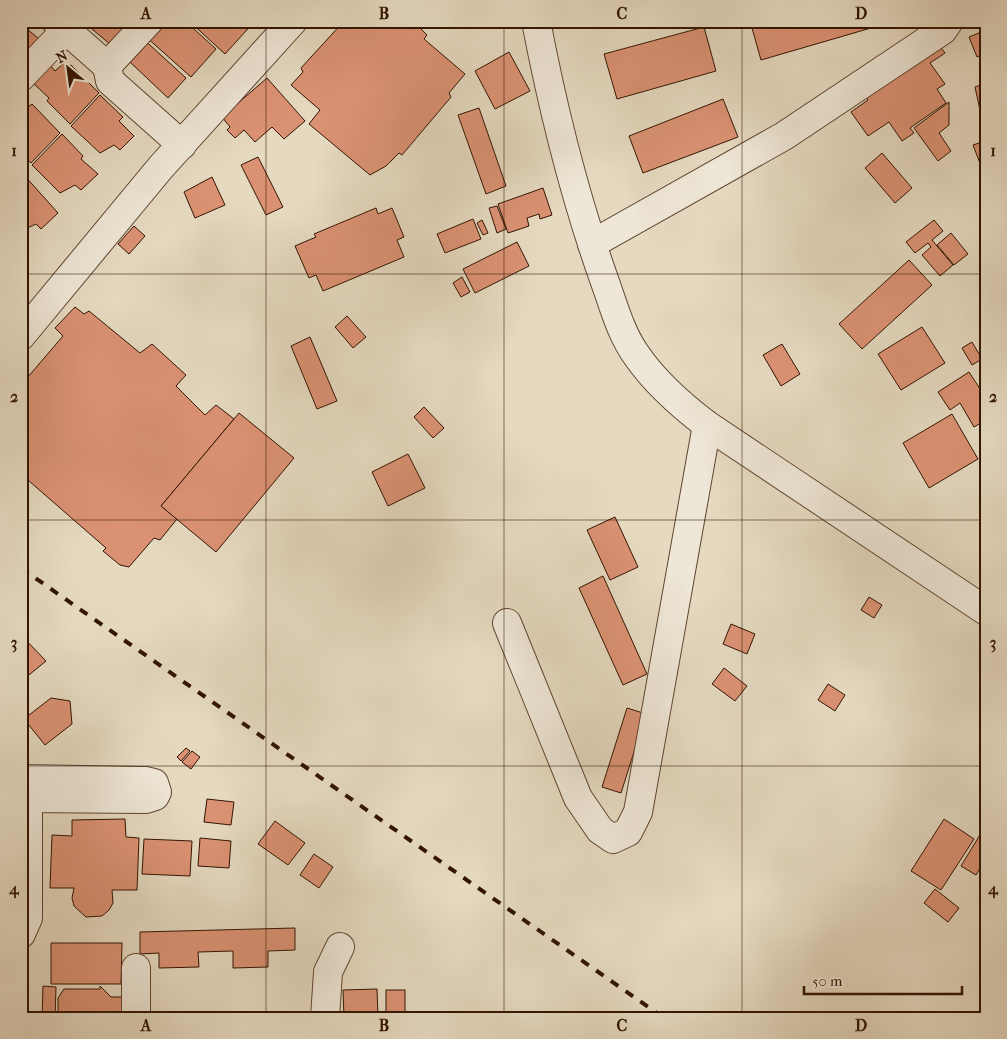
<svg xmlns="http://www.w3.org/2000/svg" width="1007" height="1039" font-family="'IM FELL French Canon',serif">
	<rect width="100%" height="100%" fill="#e5d9c0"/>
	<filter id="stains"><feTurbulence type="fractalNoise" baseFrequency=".004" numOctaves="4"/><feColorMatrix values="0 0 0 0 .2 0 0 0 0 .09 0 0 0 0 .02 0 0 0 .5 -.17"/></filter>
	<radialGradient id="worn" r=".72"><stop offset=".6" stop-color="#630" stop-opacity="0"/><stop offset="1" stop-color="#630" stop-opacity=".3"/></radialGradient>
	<g fill="#db9274" stroke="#321400">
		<path d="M21,21H27L30,25L27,29L44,43L27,59L21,54Z"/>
		<path d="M88,21H132L111,45L86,24Z"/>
		<path d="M159,21H185L216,49L191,77L145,36Z"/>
		<path d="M189,21H255L225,54Z"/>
		<path d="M344,21H405L414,29L418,26L427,35L424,39L465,74L449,93L451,97L402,155L399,153L386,166L370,175L309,124L320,110L291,85L303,72L301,68Z"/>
		<path d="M750,21H869L871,28L761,60Z"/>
		<path d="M704,27L716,71L617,99L604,54Z"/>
		<path d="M986,30V53L977,57L969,37Z"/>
		<path d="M140,36L186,78L168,98L130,62L122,71L114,64Z"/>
		<path d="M936,41L945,53L930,63L945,84L937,89L946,103L910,128L914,133L902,141L889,122L868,136L851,112L868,100L862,93Z"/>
		<path d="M509,52L530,91L495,109L475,71Z"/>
		<path d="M64,63L67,67L71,65L99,93L70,124L47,101L49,98L33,83L50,65L55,71Z"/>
		<path d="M267,78L305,121L284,139L272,127L255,142L244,130L235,138L227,130L230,127L222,117Z"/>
		<path d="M986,83V138L975,87Z"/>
		<path d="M100,95L123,117L119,121L134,136L120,150L114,145L100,153L71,126Z"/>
		<path d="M723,99L738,137L643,173L629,136Z"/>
		<path d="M949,102V125L939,133L951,151L938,161L914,128Z"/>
		<path d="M25,104L28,107L32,104L60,133L31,163L21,154V107Z"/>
		<path d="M479,108L506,186L486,194L458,115Z"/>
		<path d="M62,134L83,156L81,159L98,174L81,190L75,185L60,193L32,165Z"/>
		<path d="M985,141L986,164L981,166L973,145Z"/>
		<path d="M882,153L912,188L895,203L865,168Z"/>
		<path d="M258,157L283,207L266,215L241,165Z"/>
		<path d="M23,174L58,213L41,229L36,224L21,231Z"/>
		<path d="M212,177L225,205L195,218L184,192Z"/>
		<path d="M543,188L552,215L540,219L539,214L527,218L529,226L508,233L498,204Z"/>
		<path d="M497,206L506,229L497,233L489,208Z"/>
		<path d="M376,208L378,214L392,208L404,237L397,240L404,257L323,291L316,275L309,278L295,246L316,237L314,234Z"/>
		<path d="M473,219L481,239L445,253L437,234Z"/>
		<path d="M482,220L488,233L483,235L477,223Z"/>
		<path d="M934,220L943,231L932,240L953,265L940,276L922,255L931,247L928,243L915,253L906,242Z"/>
		<path d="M134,226L145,236L129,254L118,244Z"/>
		<path d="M951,233L968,254L954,265L937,245Z"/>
		<path d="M517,242L529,266L475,293L463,269Z"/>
		<path d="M909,260L932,285L862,349L839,324Z"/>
		<path d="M462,277L470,292L461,297L453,283Z"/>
		<path d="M75,307L84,314L89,311L140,353L152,344L186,375L176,386L205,415L216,405L234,419L161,506L177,519L160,540L154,538L129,567L120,565L103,551L106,548L21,474V385L63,336L55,328Z"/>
		<path d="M347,316L366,337L353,348L335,327Z"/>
		<path d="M922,327L945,363L901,390L878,354Z"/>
		<path d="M310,337L337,401L317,409L291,346Z"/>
		<path d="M972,342L982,359L972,365L962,348Z"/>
		<path d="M782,344L800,374L781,386L763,355Z"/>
		<path d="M969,372L986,398V420L974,427L960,403L950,410L938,392Z"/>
		<path d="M424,407L444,428L433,438L414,417Z"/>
		<path d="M239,413L294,458L216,552L161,506Z"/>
		<path d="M952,414L978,459L929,488L903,443Z"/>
		<path d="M408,454L425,488L388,506L372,472Z"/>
		<path d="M615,517L638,567L610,580L587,530Z"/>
		<path d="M603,576L647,674L623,685L579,588Z"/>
		<path d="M869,597L882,605L874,618L861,610Z"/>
		<path d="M731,624L755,634L747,654L723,644Z"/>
		<path d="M21,635L46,661L24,679L21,674Z"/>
		<path d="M724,668L747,686L735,701L712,684Z"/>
		<path d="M828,684L845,695L835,711L818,700Z"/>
		<path d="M51,698L70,701L72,724L45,745L24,719Z"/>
		<path d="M627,708L646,714L621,793L602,787Z"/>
		<path d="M186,748L190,751L181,761L177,757Z"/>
		<path d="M192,751L200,757L191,769L182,762Z"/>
		<path d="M207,799L234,802L231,825L204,822Z"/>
		<path d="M125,819L126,837L139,838L137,890H112L113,903L109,910L102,916L86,917L74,906L72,898L74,888H50L52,835L72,836V820Z"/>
		<path d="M944,819L974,839L941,890L911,871Z"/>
		<path d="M275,821L305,843L288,865L258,844Z"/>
		<path d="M986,825V858L976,875L961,866Z"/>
		<path d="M200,838L231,841L229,868L198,866Z"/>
		<path d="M144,839L192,841L190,876L142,874Z"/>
		<path d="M314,854L333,867L319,888L300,875Z"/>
		<path d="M935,889L959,908L948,922L924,903Z"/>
		<path d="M295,928V950L268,951V967L233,968V951L198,952L199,967L159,968V953L140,954V932Z"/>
		<path d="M51,943H122L121,984H51Z"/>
		<path d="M43,986L56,987L55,1018H42Z"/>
		<path d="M100,986L111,997H124V1013H108L105,1018H61L58,1012V998L64,989H100Z"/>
		<path d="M377,989L378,1018H344L343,990Z"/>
		<rect x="386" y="990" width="19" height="28"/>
		<rect x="206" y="1012" width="39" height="6"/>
		<rect x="292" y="1013" width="22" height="5"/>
	</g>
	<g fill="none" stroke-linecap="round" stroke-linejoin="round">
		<defs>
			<g id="minor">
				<path d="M56,21L107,66"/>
				<path d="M149,21L107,66L110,81L182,145"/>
				<path d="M536,21C553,110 575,198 605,282C614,307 621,334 637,356C655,382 682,406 707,425L986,611"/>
				<path d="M21,77L66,30"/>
				<path d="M592,244L784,136L943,30L949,21"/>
				<path d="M21,336L161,167L293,21"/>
				<path d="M507,623L578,798L600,830L613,839L628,832L638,812L707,425"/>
				<path d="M21,779L146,781L154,783L157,792L155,796L146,799L21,798"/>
				<path d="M21,934L28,918V799"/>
				<path d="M136,1018V968"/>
				<path d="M325,1018L328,972L340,947"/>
			</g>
		</defs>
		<use href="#minor" stroke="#5f4530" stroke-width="30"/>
		<use href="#minor" stroke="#eee6d6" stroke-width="28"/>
		<path stroke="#321400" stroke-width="4" stroke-dasharray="9 9" stroke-linecap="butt" d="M21,568L664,1018"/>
	</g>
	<path fill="none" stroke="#321400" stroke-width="1" stroke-opacity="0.55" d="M266,21V1018M504,21V1018M742,21V1018M21,274H986M21,520H986M21,766H986"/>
	<rect width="1007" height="1039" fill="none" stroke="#e5d9c0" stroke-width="55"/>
	<g transform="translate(68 68) rotate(331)" stroke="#eee6d6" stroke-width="4" paint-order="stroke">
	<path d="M0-4L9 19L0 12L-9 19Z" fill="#321400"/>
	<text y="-8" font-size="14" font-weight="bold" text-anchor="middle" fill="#321400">N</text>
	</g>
	<path d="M804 986v8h158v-8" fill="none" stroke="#321400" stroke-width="2.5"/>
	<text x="812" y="986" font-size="15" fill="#321400" stroke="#eee6d6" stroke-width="4" paint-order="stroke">50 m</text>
	<rect x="28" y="28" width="952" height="984" fill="none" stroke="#321400" stroke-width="2"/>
	<g font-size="16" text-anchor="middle" font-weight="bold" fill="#321400">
		<text x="146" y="19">A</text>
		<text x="384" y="19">B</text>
		<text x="622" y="19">C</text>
		<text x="861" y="19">D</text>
		<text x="14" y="156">1</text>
		<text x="993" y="156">1</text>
		<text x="14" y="402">2</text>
		<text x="993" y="402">2</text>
		<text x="14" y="648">3</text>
		<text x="993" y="648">3</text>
		<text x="14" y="894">4</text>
		<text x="993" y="894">4</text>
		<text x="146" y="1031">A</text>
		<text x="384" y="1031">B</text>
		<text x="622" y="1031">C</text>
		<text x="861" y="1031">D</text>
	</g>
	<rect width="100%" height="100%" filter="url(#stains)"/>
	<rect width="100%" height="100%" fill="url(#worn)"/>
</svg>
